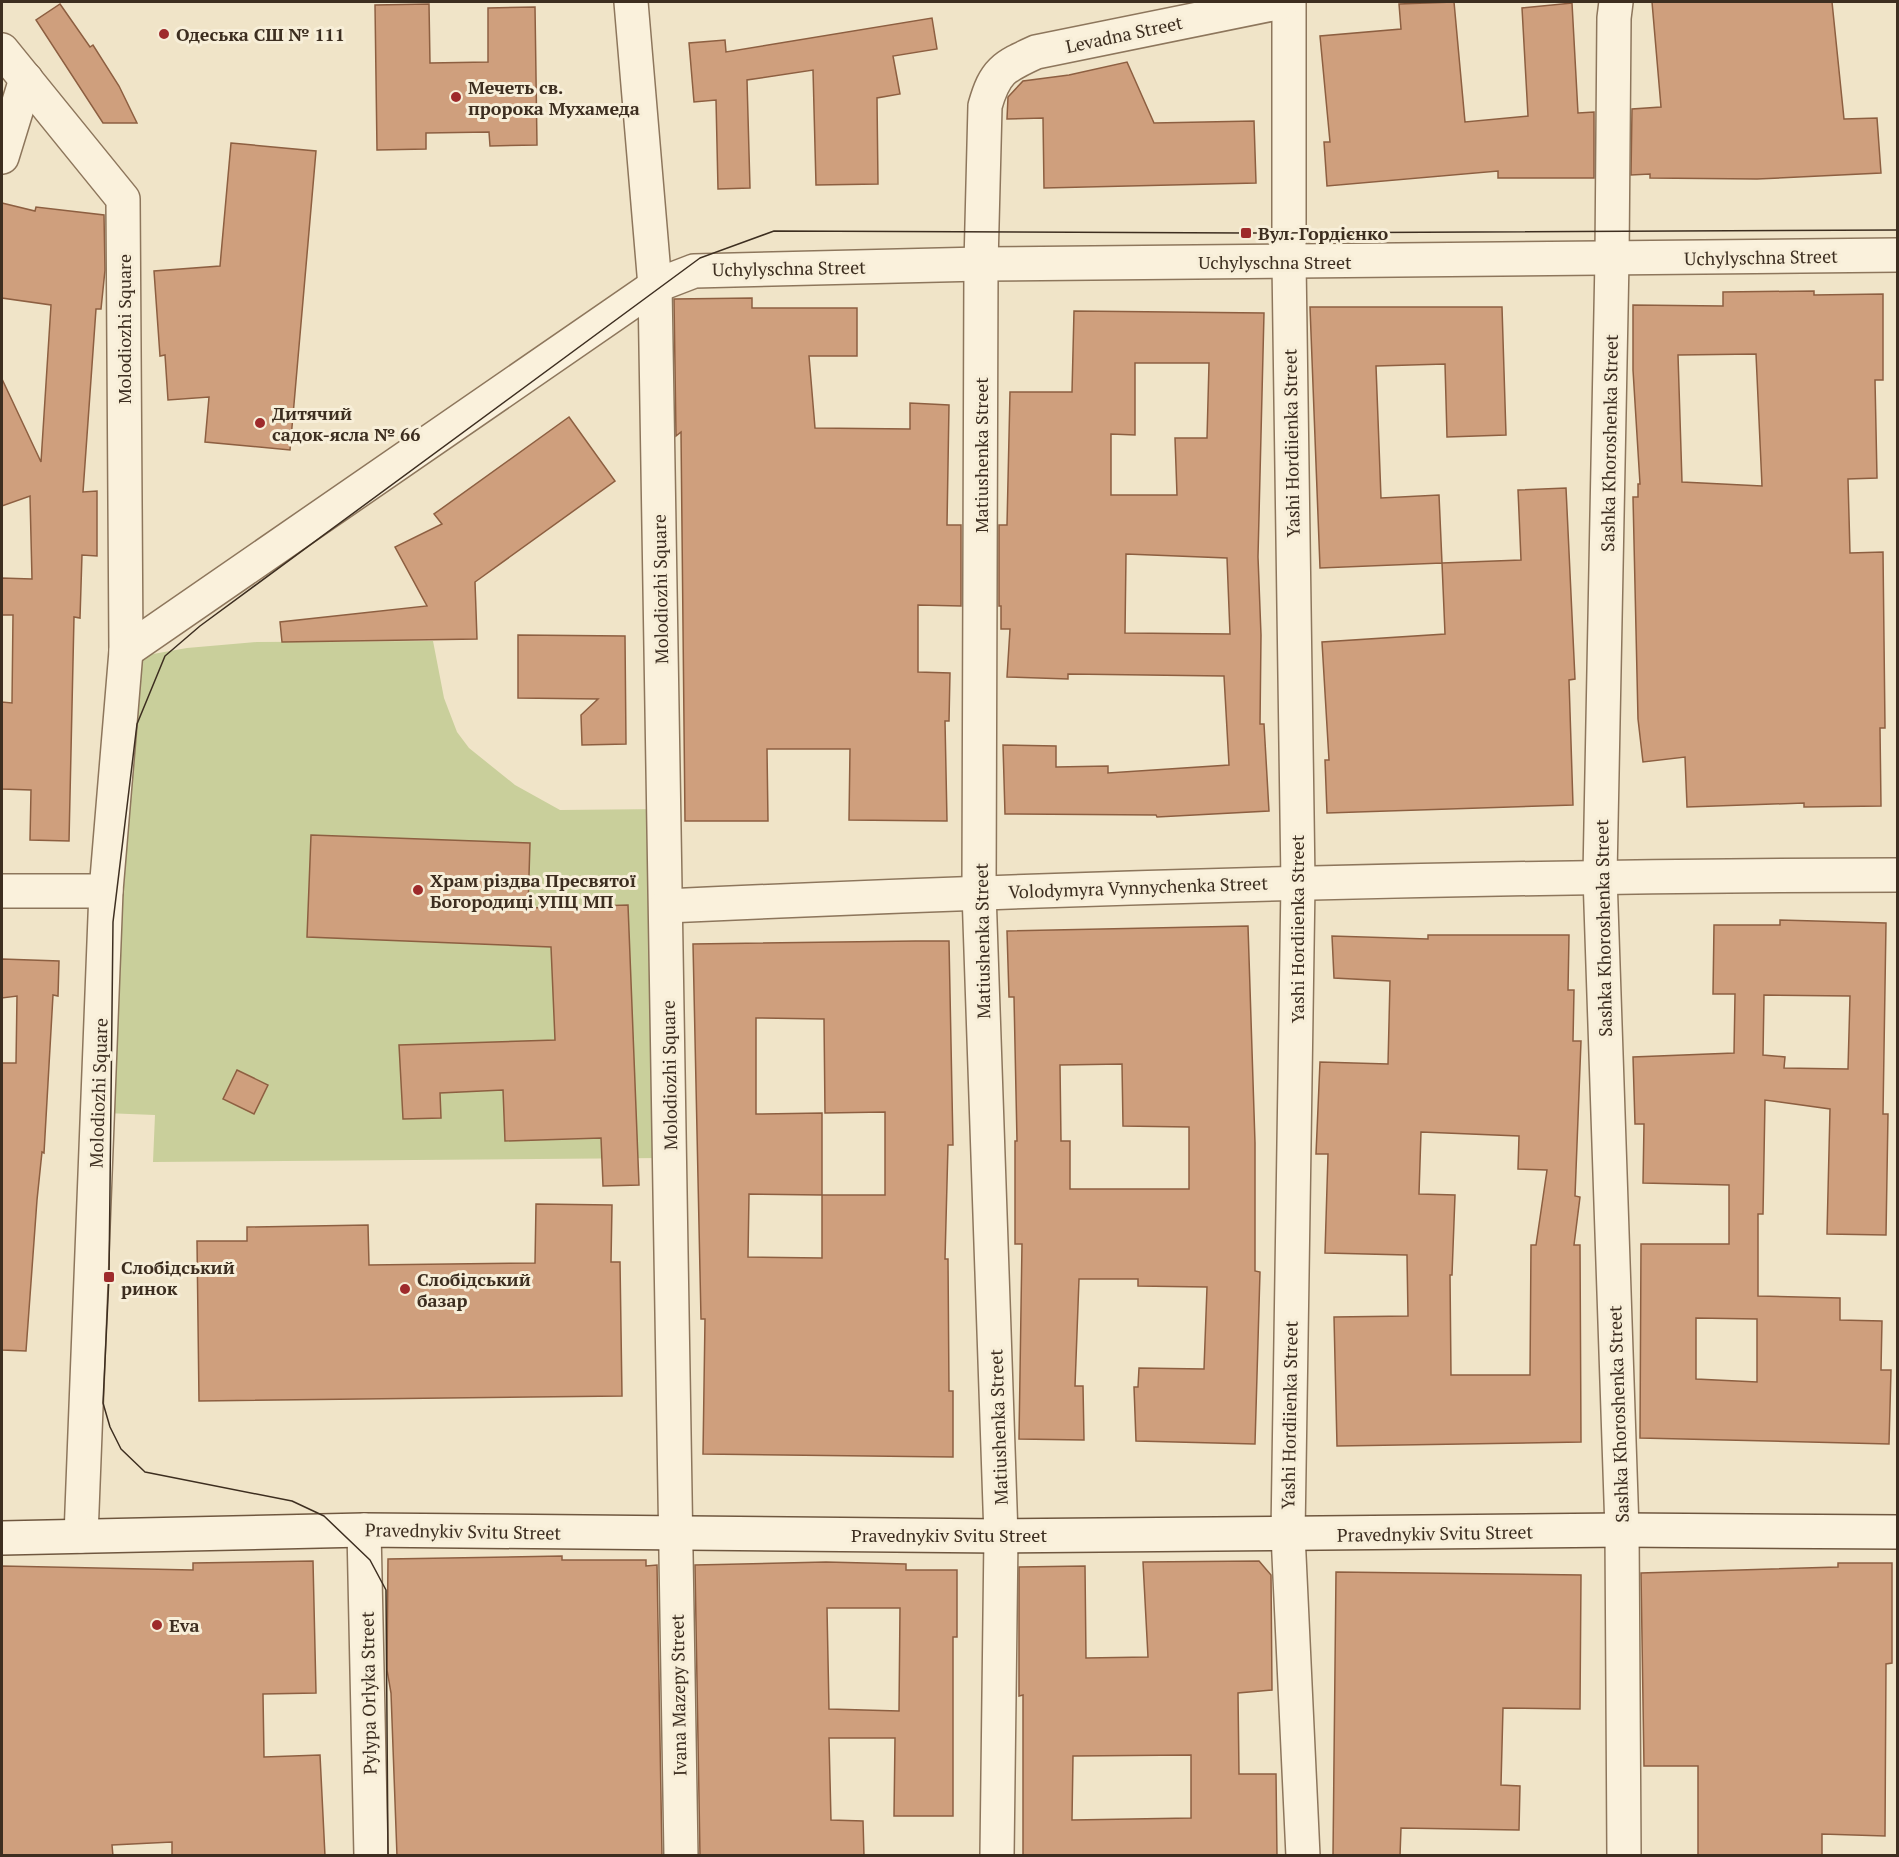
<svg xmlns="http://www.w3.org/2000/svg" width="1899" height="1857" font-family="'PT Serif',serif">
	<rect width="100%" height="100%" fill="#f0e4c8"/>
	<path fill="#c9cf9b" d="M433,641L444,698L457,732L469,748L515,785L560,810L663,809L661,1158L153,1162L155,1115L104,1113L136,657L187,648L257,642Z"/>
	<g fill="#cf9f7d" stroke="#8d5f41" stroke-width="1.5" fill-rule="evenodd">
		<path d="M1454,2L1465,122L1528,116L1522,8L1572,3L1578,113L1594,112V178H1498V171L1327,186L1324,142H1330L1320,36L1401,29L1399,4Z"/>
		<path d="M1652,2H1832L1844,119L1877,118L1881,173L1757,179L1650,178V174L1631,175L1632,109L1661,107Z"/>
		<path d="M60,4L90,47L93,45L119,86L137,123H103L36,20Z"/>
		<path d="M429,4L430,63L488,62V8L535,7L537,145L490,146L489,132L426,133V149L377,150L375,5Z"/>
		<path d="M932,18L937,49L893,56L900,94L877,98L878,184L816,185L813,70L747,80L750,188L718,189L716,100L694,102L689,43L725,40L726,52Z"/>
		<path d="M1127,62L1154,123L1254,121L1256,183L1044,188L1043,118L1007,119L1008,97L1023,81L1069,75Z"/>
		<path d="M231,143L316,151L290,450L205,442L209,397L168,400L165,355L160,356L154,271L220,266Z"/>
		<path d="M2,203L35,211L36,207L104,215L105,270L101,309H96L83,492L97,491V556L82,555L80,618L74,617L69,841L30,840L31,790L2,789V702L12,703L13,615H2V578L32,579L30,496L2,506V379L41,462L51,305L2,298Z"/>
		<path d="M1814,291V295L1883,294V380H1875L1877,478L1848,479L1850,553L1883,552L1885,728H1880L1881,806L1804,807V803L1687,807L1685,757L1643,762L1638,719L1633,497H1638V484H1640L1633,370V305L1723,306V292ZM1756,354L1762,486L1682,482L1678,355Z"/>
		<path d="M752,298V308H857V356H809L815,428L910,429V403L949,405L947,525H961V606L918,605V672L950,673L949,721H945L947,821L849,820L850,749H767L768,821H685L681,432L676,436L674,299Z"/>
		<path d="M1310,307H1502L1506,435L1447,437L1445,364L1376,366L1381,498L1439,495L1442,563L1521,560L1518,490L1566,488L1575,679L1569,680L1573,805L1327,813L1325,760H1329L1322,642L1445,634L1442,563L1320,568Z"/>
		<path d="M1074,311L1264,313L1258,557L1261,635L1260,724H1264L1269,811L1157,817L1156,815L1005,814L1003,745L1056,746V767L1108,766V773L1229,765L1224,676L1068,674V679L1007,677L1010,629H1001V606H999V525H1007L1010,392H1072ZM1135,363H1209L1207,438H1175L1177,495H1111V434L1135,435ZM1126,554L1227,558L1230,634L1125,633Z"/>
		<path d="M569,417L615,481L475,582L477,639L282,642L280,622L427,606L395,547L442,524L434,514Z"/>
		<path d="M518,635L625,636L626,744L582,745L581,715L598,699L518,698Z"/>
		<path d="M311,835L530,843L528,908L628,905L639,1185L603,1186L601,1138L505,1141L503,1090L440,1093L441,1118L403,1119L399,1045L555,1040L551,947L307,937Z"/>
		<path d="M1780,920L1886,923L1883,1114H1888L1886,1235L1827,1234L1830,1109L1765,1100L1763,1214H1758V1296L1840,1298V1320L1882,1321L1881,1370H1891L1889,1444L1640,1438L1641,1244H1729V1185L1643,1183L1644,1124H1635L1633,1057L1734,1053L1735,994H1713L1714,925H1780ZM1764,995L1850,996L1848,1069L1784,1068L1785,1057L1763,1055ZM1696,1318L1757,1319V1382L1696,1379Z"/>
		<path d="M1248,926L1255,1143V1271L1260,1272L1255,1444L1136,1441L1134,1387H1138L1139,1368L1204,1369L1207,1287L1138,1286V1279H1079L1075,1386H1083L1084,1440L1019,1439L1022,1244H1015V1141H1017L1014,997H1009L1007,931ZM1122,1064L1123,1126L1189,1127V1189H1070V1141H1061L1060,1065Z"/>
		<path d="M1428,935H1569L1568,990H1574L1573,1041H1581L1575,1196L1580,1197L1574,1245H1580L1581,1442L1337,1446L1334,1317L1408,1316L1407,1255L1325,1253L1328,1154H1316L1320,1062L1388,1064L1390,981L1334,978L1332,936L1428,939ZM1421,1132L1519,1136L1518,1169L1547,1170L1536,1245H1531L1530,1375H1451L1450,1275H1452L1455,1195L1419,1194Z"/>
		<path d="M916,941H949L953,1145H948L945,1259H948L949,1391H953V1457L703,1454L705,1319H701L693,944ZM756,1018L824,1019L825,1113L885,1112V1195H822V1113L756,1114ZM749,1194L822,1195V1258L748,1257Z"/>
		<path d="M2,959L59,961L58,996L53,995L44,1153L42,1152L37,1200L26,1351L2,1350V1063H16L17,996L2,998Z"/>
		<path d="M237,1070L268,1085L254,1114L223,1099Z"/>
		<path d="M536,1204L612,1205L611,1262H620L622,1396L199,1401L197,1241H247V1227L368,1225L369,1265L535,1263Z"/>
		<path d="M562,1556V1560H646V1566L657,1565L662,1856H397L391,1693L387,1670L388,1559Z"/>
		<path d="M313,1561L316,1693L263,1694L264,1757L320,1755L325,1856H172V1842L112,1845L113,1856H2V1566L193,1570V1563Z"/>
		<path d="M1259,1561L1271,1575L1272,1690L1238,1693L1239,1774H1276L1277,1856H1023V1695L1019,1696V1567L1085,1566L1086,1658L1148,1657L1143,1562ZM1191,1755V1818L1072,1820L1073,1756Z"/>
		<path d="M826,1562L906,1564V1570H957V1637H953V1816H894L895,1738H829L831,1820L863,1821L864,1856H700L695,1565ZM827,1608H900L899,1711L829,1709Z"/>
		<path d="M1838,1563H1892V1663L1886,1664L1885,1836L1822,1834V1856H1698V1766H1644L1641,1573L1838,1567Z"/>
		<path d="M1336,1572L1581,1575L1580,1709L1503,1708L1501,1785L1520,1786L1519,1830L1401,1828L1400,1856H1333Z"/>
	</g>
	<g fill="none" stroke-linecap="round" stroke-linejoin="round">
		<defs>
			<g id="minor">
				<path d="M631,2L655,286L681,1856"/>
				<path d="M1289,2V262L1298,883L1288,1534L1303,1856"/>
				<path d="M1616,2L1614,18L1612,259L1600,876L1622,1530L1624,1856"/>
				<path d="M2,50L123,199L126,651L106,891L81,1536"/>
				<path d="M2,157L26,79"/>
				<path d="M126,651L655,286L694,271L981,264L1898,255"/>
				<path d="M2,891H106"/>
				<path d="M666,906C1077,887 1487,876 1898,875"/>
				<path d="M364,1530L371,1856"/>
				<path d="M997,1856L1001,1536L979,892L981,264L985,106C995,71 1003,67 1036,52L1282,2"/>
			</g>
			<path id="secondary" d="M2,1538L364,1530L1001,1536L1622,1530L1898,1532"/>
		</defs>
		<use href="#minor" stroke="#8d765c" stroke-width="36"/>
		<use href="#secondary" stroke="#6f573f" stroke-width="36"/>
		<use href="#minor" stroke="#faf1dc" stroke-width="33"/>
		<use href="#secondary" stroke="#faf1dc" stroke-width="33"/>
		<path stroke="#3d2e20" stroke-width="1.5" d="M388,1856L386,1590L370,1560L324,1516L292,1501L145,1472L121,1449L110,1427L103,1403L109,1277L113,922L137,724L165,656L200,626L700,258L774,231L1246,233L1898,230"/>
	</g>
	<g fill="#9e2a2b" stroke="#f7eed8" stroke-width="2">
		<circle cx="164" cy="34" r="6"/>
		<circle cx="456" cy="97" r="6"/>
		<rect x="1240" y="227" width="12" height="12" rx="3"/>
		<circle cx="260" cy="423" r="6"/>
		<circle cx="418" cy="890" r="6"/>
		<rect x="103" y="1271" width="12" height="12" rx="3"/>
		<circle cx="405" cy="1289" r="6"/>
		<circle cx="157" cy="1625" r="6"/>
	</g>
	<g text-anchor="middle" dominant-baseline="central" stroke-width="6" stroke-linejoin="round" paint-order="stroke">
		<g font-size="18" font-weight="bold" fill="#3d2e20" stroke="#f7eed8" text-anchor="start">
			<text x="176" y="34">Одеська СШ № 111</text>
			<text x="468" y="87">Мечеть св.<tspan x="468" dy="21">пророка Мухамеда</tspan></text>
			<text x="1258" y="233">Вул. Гордієнко</text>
			<text x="272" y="413">Дитячий<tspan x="272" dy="21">садок-ясла № 66</tspan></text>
			<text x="430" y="880">Храм різдва Пресвятої<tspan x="430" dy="21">Богородиці УПЦ МП</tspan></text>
			<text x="121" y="1267">Слобідський<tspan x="121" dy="21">ринок</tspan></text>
			<text x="417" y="1279">Слобідський<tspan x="417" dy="21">базар</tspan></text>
			<text x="169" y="1625">Eva</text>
		</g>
		<g font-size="18" fill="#3d2e20" stroke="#f7eed8">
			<text transform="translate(1124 34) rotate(-12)">Levadna Street</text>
			<text transform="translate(1761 257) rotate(-1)">Uchylyschna Street</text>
			<text x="1275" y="262">Uchylyschna Street</text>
			<text transform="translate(789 268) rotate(-1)">Uchylyschna Street</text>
			<text transform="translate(124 329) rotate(-90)">Molodiozhi Square</text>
			<text transform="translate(1291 443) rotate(-91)">Yashi Hordiienka Street</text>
			<text transform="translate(1609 443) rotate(-89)">Sashka Khoroshenka Street</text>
			<text transform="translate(981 455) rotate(-90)">Matiushenka Street</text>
			<text transform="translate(660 589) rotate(-91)">Molodiozhi Square</text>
			<text transform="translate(1138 887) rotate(-2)">Volodymyra Vynnychenka Street</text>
			<text transform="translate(1603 928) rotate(-91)">Sashka Khoroshenka Street</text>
			<text transform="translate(1297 929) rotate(-90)">Yashi Hordiienka Street</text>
			<text transform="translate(982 941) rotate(-91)">Matiushenka Street</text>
			<text transform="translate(669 1075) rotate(-91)">Molodiozhi Square</text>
			<text transform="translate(98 1093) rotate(-88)">Molodiozhi Square</text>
			<text transform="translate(1618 1414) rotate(-92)">Sashka Khoroshenka Street</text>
			<text transform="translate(1289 1415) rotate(-89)">Yashi Hordiienka Street</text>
			<text transform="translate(998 1427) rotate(-92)">Matiushenka Street</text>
			<text transform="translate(463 1531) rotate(1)">Pravednykiv Svitu Street</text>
			<text transform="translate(1435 1533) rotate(-1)">Pravednykiv Svitu Street</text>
			<text x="949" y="1535">Pravednykiv Svitu Street</text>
			<text transform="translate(368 1693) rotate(-91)">Pylypa Orlyka Street</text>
			<text transform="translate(678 1695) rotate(-91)">Ivana Mazepy Street</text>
		</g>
	</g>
	<rect width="1899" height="1857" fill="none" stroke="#3d2e20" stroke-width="6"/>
</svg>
